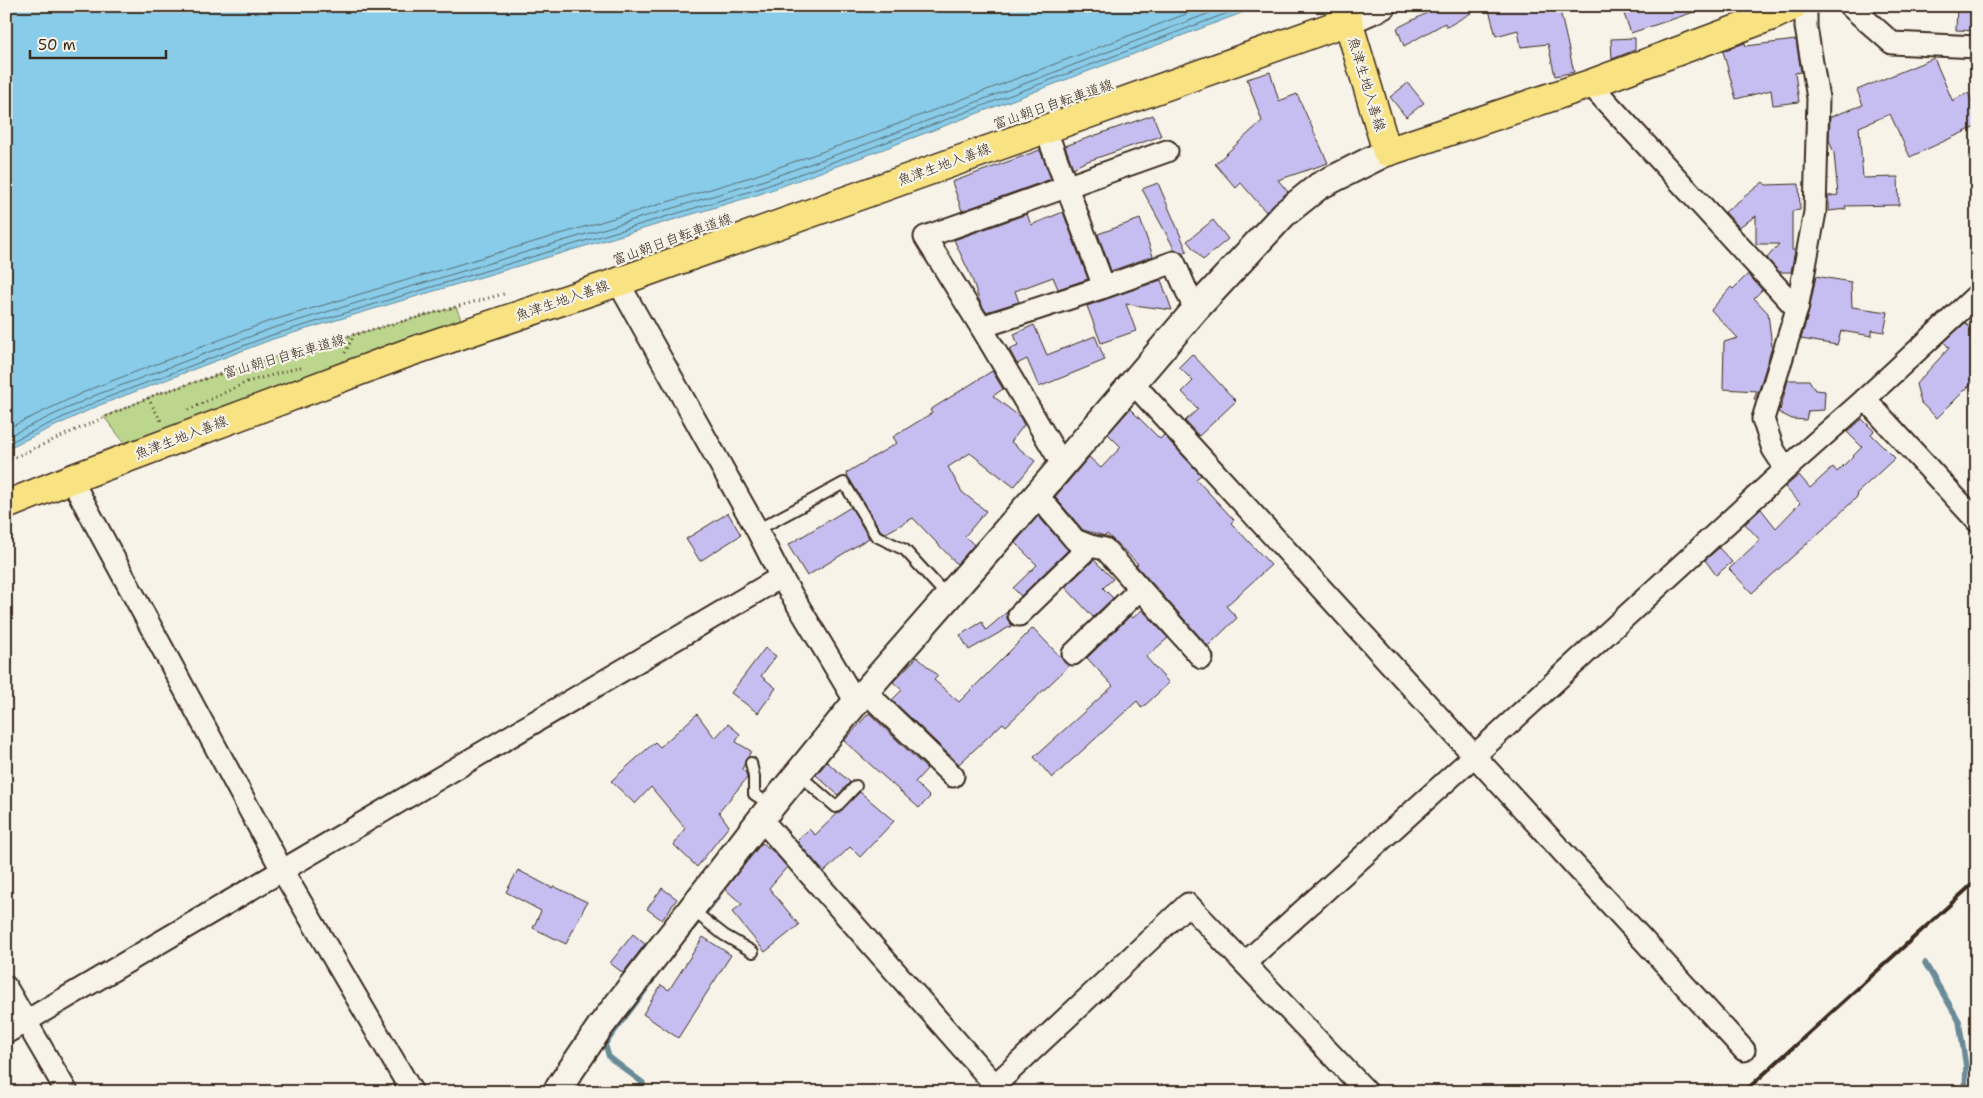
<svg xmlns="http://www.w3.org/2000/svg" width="1983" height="1098" font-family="'Shantell Sans','Klee One',sans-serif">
	<rect width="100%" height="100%" fill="#f7f3e8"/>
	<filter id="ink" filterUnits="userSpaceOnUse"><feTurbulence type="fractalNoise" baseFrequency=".02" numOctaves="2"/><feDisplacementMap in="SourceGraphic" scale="10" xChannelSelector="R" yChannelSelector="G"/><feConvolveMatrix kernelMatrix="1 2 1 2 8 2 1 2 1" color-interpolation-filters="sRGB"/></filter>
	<g filter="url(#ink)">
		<path fill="#bdd68e" stroke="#7c8056" d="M456,307L467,333L134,455L104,417L157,394L297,350Z"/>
		<path fill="#88cce9" stroke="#698b98" d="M6,6H1260L873,153L760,194L273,339L100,405L6,449Z"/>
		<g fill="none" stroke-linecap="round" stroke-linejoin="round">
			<g stroke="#5a6b6f" stroke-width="1">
				<path d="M6,429L93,388L267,322L754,176L866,136L1207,6"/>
				<path d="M6,437L96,395L270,329L756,183L869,143L1228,6"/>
				<path d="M6,444L98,401L272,335L758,189L871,148L1246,6"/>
			</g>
			<g stroke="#698b98" stroke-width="5.5">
				<path d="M686,936L718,897"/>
				<path d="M1925,963L1959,1021L1966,1067L1965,1092"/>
				<path d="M637,1092L643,1083L609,1057L605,1044L652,981"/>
			</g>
		</g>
		<g fill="#c6bef0" stroke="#3b2a1e">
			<path d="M1441,6H1483L1447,27L1445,23L1404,46L1397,28Z"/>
			<path d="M1488,6H1559L1574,72L1555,76L1548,44L1521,47L1518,30L1496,36Z"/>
			<path d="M1621,6H1703V9L1631,33Z"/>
			<path d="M1957,6H1977V31L1956,30Z"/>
			<path d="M1635,38V50L1612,59L1611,39Z"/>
			<path d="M1796,40L1801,72L1795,73L1799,102L1773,105L1771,90L1736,99L1723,51L1745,43L1746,46Z"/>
			<path d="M1934,58L1953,102V100L1968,93L1977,111V126L1910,157L1890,114L1859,127L1863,178L1898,177L1899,205L1845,206L1846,209L1829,211L1828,196L1838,195L1834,153L1829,140L1830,117L1863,105L1857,90Z"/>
			<path d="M1270,72L1279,101L1297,94L1328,163L1278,180L1288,192L1266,212L1241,183L1236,188L1215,164L1262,121L1247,79Z"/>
			<path d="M1408,83L1424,103L1406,117L1390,97Z"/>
			<path d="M1153,115L1161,136L1085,162L1073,168L1065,146Z"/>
			<path d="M1040,150L1051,179L962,211L952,182Z"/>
			<path d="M1763,182L1766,185L1799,184L1800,210L1792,211V250H1795L1791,272H1779L1767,258L1779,244H1756V216L1739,227L1725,212Z"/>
			<path d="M1158,183L1187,251L1183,253L1175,250L1142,189Z"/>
			<path d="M1063,212L1088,279L1058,289L1053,277L1015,291L1019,302L986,312L980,302L971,276L954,240L1027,214L1031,225Z"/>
			<path d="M1140,219L1153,256L1111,271L1098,234Z"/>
			<path d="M1213,220L1228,239L1203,260L1187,241Z"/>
			<path d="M1748,274L1762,290L1754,298L1768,313L1772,347L1756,400L1754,399L1757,391L1723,389L1724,342L1738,338L1711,310L1731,287L1733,289Z"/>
			<path d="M1816,276L1851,282L1852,307L1888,312L1884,332L1872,330V336L1841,331L1837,345L1801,339L1809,311Z"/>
			<path d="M1161,280L1172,310L1126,304L1136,331L1101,343L1087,306Z"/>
			<path d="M1965,323L1977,334V378L1937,418L1921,403L1916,384L1949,348L1944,342Z"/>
			<path d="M1034,325L1047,355L1095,336L1105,360L1039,387L1027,359L1017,364L1009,349L1018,345L1014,334Z"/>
			<path d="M1192,354L1236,401L1199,436L1185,421L1198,409L1182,392L1193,381L1179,367Z"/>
			<path d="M992,371L1003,389L993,396L1020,417L1024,425L1011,442L1035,461L1014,487L970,453L948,467L962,492L986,511L965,536L974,545L957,564L913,518L886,533L881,531L846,473L897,443L893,437L932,413L930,410Z"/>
			<path d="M1788,380H1809L1815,390L1825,391L1824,410L1808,411L1806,420L1792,419L1778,412L1780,407V410Z"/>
			<path d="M1130,409L1160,439L1164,435L1201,475L1196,479L1234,520L1231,523L1271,565L1226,606L1237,618L1208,646L1136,565L1138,564L1107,534L1105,536L1083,530L1055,497L1089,457L1101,468L1121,447L1108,434Z"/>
			<path d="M1862,419L1874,431L1871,434L1895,458L1856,494L1858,496L1830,523L1752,593L1729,569L1760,540L1745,524L1761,509L1776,528L1800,503L1785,487L1799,475L1810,488L1833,467L1837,472L1862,447L1847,432Z"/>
			<path d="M851,507L869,538L807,576L788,545Z"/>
			<path d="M728,513L741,535L700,561L686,539Z"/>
			<path d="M1038,516L1068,550L1021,596L1013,588L1037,565L1015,543Z"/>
			<path d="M1719,548L1732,562L1716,575L1705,560Z"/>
			<path d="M1094,560L1113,579L1103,588L1113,598L1093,617L1065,587Z"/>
			<path d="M1142,610L1168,638L1146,657L1169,683L1142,708L1137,701L1052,778L1034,757L1113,686L1087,658L1130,616L1133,618Z"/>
			<path d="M1007,612V619L1013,625L969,650L960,635L982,622L986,630Z"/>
			<path d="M1033,628L1069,666L1006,726L1003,723L959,764L892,700L902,690L893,682L917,657L938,676L934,680L959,702Z"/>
			<path d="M765,648L776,656L761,676L776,688L758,713L731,693Z"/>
			<path d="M869,713L927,769L915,782L930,797L919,808L844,741Z"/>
			<path d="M697,714L715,738L728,724L740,734L736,742L751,751L742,769L746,773L747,778L719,812L729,826L697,867L674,845L685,828L651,787L635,804L611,781L655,742L660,747Z"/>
			<path d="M827,762L850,782L838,795L816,775Z"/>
			<path d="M860,792L894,821L860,857L850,847L824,872L797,841L809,829L815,835Z"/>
			<path d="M762,843L774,852L787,867L769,888L799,925L765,952L732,912L742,904L725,889Z"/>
			<path d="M518,870L552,888L553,886L587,902L566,944L533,928L541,911L506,892Z"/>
			<path d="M662,888L677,899L662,920L647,909Z"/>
			<path d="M633,934L645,944L623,973L610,963Z"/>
			<path d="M703,937L731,955L678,1038L643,1014L661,985L669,990Z"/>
		</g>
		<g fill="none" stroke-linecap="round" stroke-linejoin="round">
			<defs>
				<g id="service">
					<path d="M757,530L844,483L876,536L905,550L947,596"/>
					<path d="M751,763L754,777V794L771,805"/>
					<path d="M798,774L836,807L856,786"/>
					<path d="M692,910L724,935L753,952"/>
				</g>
				<g id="minor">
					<path d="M1850,6L1892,43L1977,47"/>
					<path d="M1590,84L1797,309L1763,419L1773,449L1786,469"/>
					<path d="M1045,128L1104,287L981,327L1062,464"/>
					<path d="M618,282L757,530L781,577L856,702"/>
					<path d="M1104,287L1174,262L1195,310"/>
					<path d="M1797,309L1815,212L1818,98L1806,27V6"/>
					<path d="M981,327L925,237L1167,151"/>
					<path d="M1132,382L1744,1050"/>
					<path d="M1865,399L1977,295"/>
					<path d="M71,479L282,870L412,1092"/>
					<path d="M1037,495L1075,540L1090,546L1105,549L1202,658"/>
					<path d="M1019,615L1090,546"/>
					<path d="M1073,654L1140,589"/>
					<path d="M865,691L953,776"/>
					<path d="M761,819L995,1085L1188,904L1367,1092"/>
					<path d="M1245,963L1474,756L1786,469L1865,399L1977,521"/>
					<path d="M6,987L67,1092"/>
					<path d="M6,1033L781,577"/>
				</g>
				<g id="tertiary">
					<path d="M1348,21L1382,6"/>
					<path d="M556,1092L600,1027L761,819L856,702L1037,495L1195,310L1284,214L1319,186L1387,152"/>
				</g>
				<path id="primary" d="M6,505L71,479L410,352L618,282L1348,21L1387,152L1590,84L1772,16L1793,6"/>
			</defs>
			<use href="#service" stroke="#3b2a1e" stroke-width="14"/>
			<use href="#minor" stroke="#3b2a1e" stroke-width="25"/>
			<use href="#tertiary" stroke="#3b2a1e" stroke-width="30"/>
			<use href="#primary" stroke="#3b2a1e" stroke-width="31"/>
			<g stroke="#3b2a1e" stroke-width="3" stroke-dasharray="1 4" stroke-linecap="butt">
				<path d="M345,353L354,335"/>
				<path d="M148,398L161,421"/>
				<path d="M188,410L247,382L301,367"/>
				<path d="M6,461L157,394L297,350L507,293"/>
			</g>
			<use href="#service" stroke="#f7f3e8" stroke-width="10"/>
			<use href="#minor" stroke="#f7f3e8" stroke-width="21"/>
			<use href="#tertiary" stroke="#f7f3e8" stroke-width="26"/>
			<use href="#primary" stroke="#f8e281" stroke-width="28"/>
			<path stroke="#3b2a1e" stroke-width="4" d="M1744,1092L1977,880"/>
		</g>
	</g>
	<g text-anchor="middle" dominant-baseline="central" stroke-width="4.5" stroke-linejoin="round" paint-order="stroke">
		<g font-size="14" fill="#3b2a1e" stroke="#f7f3e8">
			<text transform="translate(1367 84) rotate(73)">魚津生地入善線</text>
			<text transform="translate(1053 104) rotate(-19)">富山朝日自転車道線</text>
			<text transform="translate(944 164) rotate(-20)">魚津生地入善線</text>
			<text transform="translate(672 239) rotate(-20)">富山朝日自転車道線</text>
			<text transform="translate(562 300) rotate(-19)">魚津生地入善線</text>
			<text transform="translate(284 356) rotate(-16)">富山朝日自転車道線</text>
			<text transform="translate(181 437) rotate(-21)">魚津生地入善線</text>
		</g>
	</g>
	<rect width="1983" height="1098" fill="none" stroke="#f7f3e8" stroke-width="25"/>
	<rect x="12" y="12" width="1958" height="1073" fill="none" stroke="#3b2a1e" stroke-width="2" filter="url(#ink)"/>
	<path d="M30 50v8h136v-8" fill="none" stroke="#3b2a1e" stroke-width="2.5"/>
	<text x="38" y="50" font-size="15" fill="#3b2a1e" stroke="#f7f3e8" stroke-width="4" paint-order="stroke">50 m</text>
</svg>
